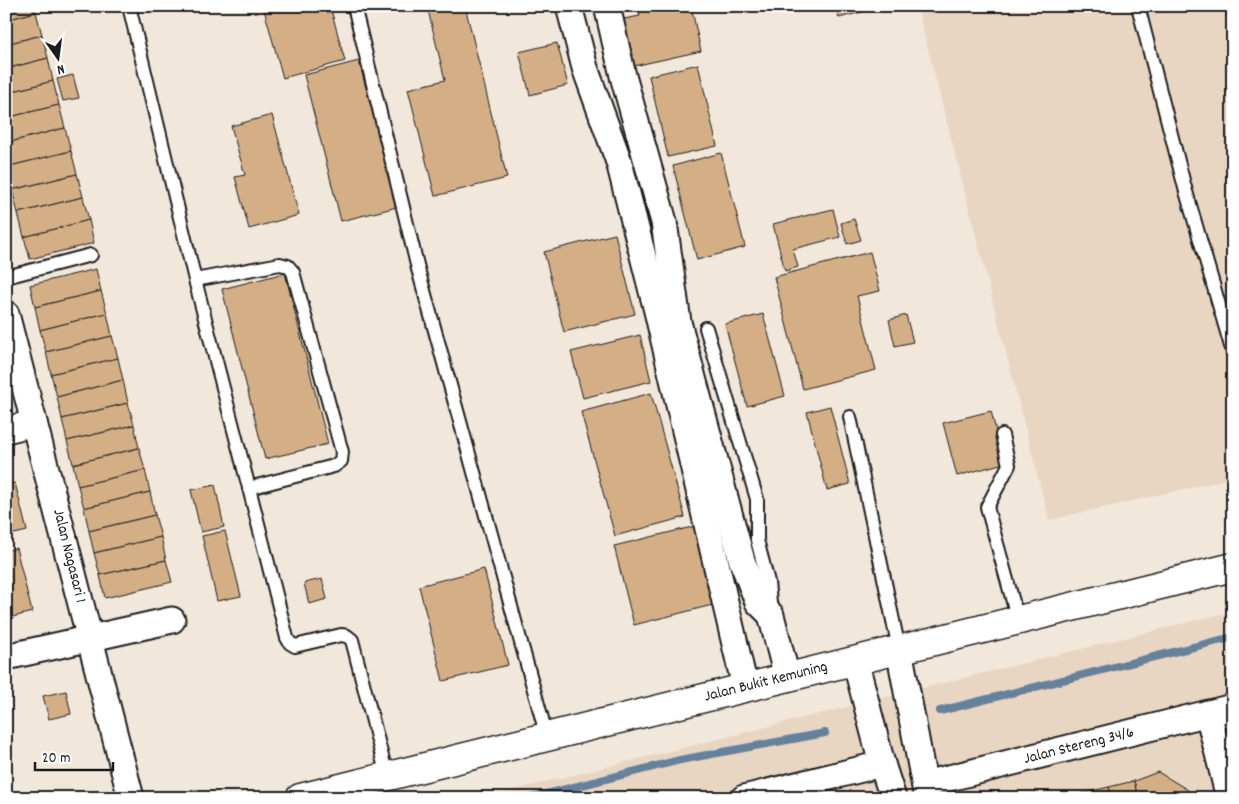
<svg xmlns="http://www.w3.org/2000/svg" width="1239" height="804" font-family="Dekko,sans-serif">
	<rect width="100%" height="100%" fill="#f2e7db"/>
	<filter id="ink" filterUnits="userSpaceOnUse"><feTurbulence type="fractalNoise" baseFrequency=".02" numOctaves="2"/><feDisplacementMap in="SourceGraphic" scale="10" xChannelSelector="R" yChannelSelector="G"/><feConvolveMatrix kernelMatrix="1 2 1 2 8 2 1 2 1" color-interpolation-filters="sRGB"/></filter>
	<g filter="url(#ink)">
		<g fill="#e9d6c2">
			<path d="M917,6H1233V478L1049,520Z"/>
			<path d="M1233,611V798H481Z"/>
		</g>
		<g fill="none" stroke-linecap="round" stroke-linejoin="round">
			<g stroke="#66819c" stroke-width="8">
				<path d="M940,711L1233,637"/>
				<path d="M531,798L680,760L825,733"/>
			</g>
		</g>
		<g fill="#d4af86" stroke="#1c1c1c">
			<path d="M6,6H34L36,12L6,20Z"/>
			<path d="M263,6H330L345,61L283,78Z"/>
			<path d="M427,6H465L507,178L435,196L408,89L445,80Z"/>
			<path d="M638,6H668L669,9L681,6H691L701,51L634,66L624,19L640,16Z"/>
			<path d="M835,6H868L869,10L839,18Z"/>
			<path d="M36,12L42,35L6,44V20Z"/>
			<path d="M42,35L48,58L6,69V44Z"/>
			<path d="M557,43L568,85L530,95L519,52Z"/>
			<path d="M48,58L53,81L6,93V69Z"/>
			<path d="M359,61L397,207L341,221L304,75Z"/>
			<path d="M698,64L717,146L668,157L649,76Z"/>
			<path d="M73,75L79,98L63,101L57,79Z"/>
			<path d="M53,81L59,105L6,118V93Z"/>
			<path d="M59,105L65,128L6,143V118Z"/>
			<path d="M272,115L299,215L249,229L235,177L245,175L231,126Z"/>
			<path d="M65,128L71,151L6,167V143Z"/>
			<path d="M71,151L77,174L12,190L6,167Z"/>
			<path d="M721,153L745,247L697,260L673,166Z"/>
			<path d="M77,174L83,197L18,213L12,190Z"/>
			<path d="M83,197L89,220L24,237L18,213Z"/>
			<path d="M833,209L840,237L793,249L798,267L785,271L773,224Z"/>
			<path d="M854,219L861,240L847,244L841,223Z"/>
			<path d="M89,220L94,243L30,259L24,237Z"/>
			<path d="M615,234L635,314L564,332L544,252Z"/>
			<path d="M870,252L880,291L857,296L876,370L803,389L774,277Z"/>
			<path d="M96,269L101,291L35,307L30,285Z"/>
			<path d="M285,273L328,444L265,459L222,289Z"/>
			<path d="M101,291L107,313L40,330L35,307Z"/>
			<path d="M107,313L112,336L46,352L40,330Z"/>
			<path d="M763,314L785,396L747,406L725,324Z"/>
			<path d="M906,315L913,342L895,346L889,320Z"/>
			<path d="M640,335L651,381L583,398L571,352Z"/>
			<path d="M112,336L118,358L51,374L46,352Z"/>
			<path d="M118,358L123,380L57,397L51,374Z"/>
			<path d="M123,380L128,403L62,419L57,397Z"/>
			<path d="M651,393L685,517L615,536L581,412Z"/>
			<path d="M128,403L134,425L67,441L62,419Z"/>
			<path d="M830,406L850,484L827,490L807,412Z"/>
			<path d="M991,411L1004,463L957,476L943,423Z"/>
			<path d="M134,425L139,448L73,464L67,441Z"/>
			<path d="M139,448L145,470L78,486L73,464Z"/>
			<path d="M145,470L150,492L84,508L78,486Z"/>
			<path d="M15,483L27,531L6,536V485Z"/>
			<path d="M215,485L224,527L201,532L191,490Z"/>
			<path d="M150,492L155,515L89,531L84,508Z"/>
			<path d="M155,515L161,537L94,553L89,531Z"/>
			<path d="M700,525L720,603L634,625L614,546Z"/>
			<path d="M225,531L241,596L217,601L202,536Z"/>
			<path d="M161,537L166,560L100,575L94,553Z"/>
			<path d="M16,548L32,612L9,618L6,607V551Z"/>
			<path d="M166,560L172,582L105,598L100,575Z"/>
			<path d="M484,569L508,665L443,681L419,586Z"/>
			<path d="M322,579L327,599L309,604L304,583Z"/>
			<path d="M66,691L71,714L49,719L43,696Z"/>
			<path d="M1158,772L1188,790L1191,798H1138L1134,781Z"/>
			<path d="M1134,781L1138,798H1112L1109,787Z"/>
			<path d="M1109,787L1112,798H1084L1083,793Z"/>
			<path d="M1083,793L1084,798H1065Z"/>
		</g>
		<g fill="none" stroke-linecap="round" stroke-linejoin="round">
			<defs>
				<g id="service">
					<path d="M129,6L195,280L249,488L287,638L290,643L295,646L341,635L347,636L352,640L387,776"/>
					<path d="M354,6L418,269L547,737"/>
					<path d="M1138,6L1185,188L1233,353"/>
					<path d="M6,277L91,255"/>
					<path d="M195,280L280,264L288,266L293,272L342,452L341,461L334,466L249,488"/>
					<path d="M706,328L757,499V540L768,582L771,613"/>
					<path d="M850,417L899,649"/>
					<path d="M1002,435L1009,465L987,507L1018,620"/>
				</g>
				<g id="minor">
					<path d="M569,6L585,68L619,162L657,311L745,687"/>
					<path d="M607,6L623,76L664,222L678,322L742,561L758,602L771,615L787,677"/>
					<path d="M6,314L131,798"/>
					<path d="M6,430L34,423"/>
					<path d="M899,649L927,798"/>
					<path d="M6,657L172,620"/>
					<path d="M855,660L882,764L893,798"/>
					<path d="M1208,713L1229,798"/>
					<path d="M925,784L1233,707"/>
					<path d="M744,798L882,764"/>
				</g>
				<path id="secondary" d="M300,798L1233,567"/>
			</defs>
			<use href="#service" stroke="#1c1c1c" stroke-width="16"/>
			<use href="#minor" stroke="#1c1c1c" stroke-width="29"/>
			<use href="#secondary" stroke="#1c1c1c" stroke-width="31"/>
			<use href="#service" stroke="#fff" stroke-width="12"/>
			<use href="#minor" stroke="#fff" stroke-width="25"/>
			<use href="#secondary" stroke="#fff" stroke-width="28"/>
		</g>
	</g>
	<g text-anchor="middle" dominant-baseline="central" stroke-width="5" stroke-linejoin="round" paint-order="stroke">
		<g font-size="16" fill="#1c1c1c" stroke="#fff">
			<text transform="translate(69 556) rotate(76)">Jalan Nagasari 1</text>
			<text transform="translate(766 682) rotate(-14)">Jalan Bukit Kemuning</text>
			<text transform="translate(1079 746) rotate(-14)">Jalan Stereng 34/6</text>
		</g>
	</g>
	<rect width="1239" height="804" fill="none" stroke="#fff" stroke-width="25"/>
	<rect x="12" y="12" width="1214" height="779" fill="none" stroke="#1c1c1c" stroke-width="2" filter="url(#ink)"/>
	<g transform="translate(58 58) rotate(166)" stroke="#ffffff" stroke-width="4" paint-order="stroke">
	<path d="M0-4L9 19L0 12L-9 19Z" fill="#1c1c1c"/>
	<text y="-8" font-size="14" font-weight="bold" text-anchor="middle" fill="#1c1c1c">N</text>
	</g>
	<path d="M35 762v8h78v-8" fill="none" stroke="#1c1c1c" stroke-width="2.5"/>
	<text x="42" y="762" font-size="15" fill="#1c1c1c" stroke="#ffffff" stroke-width="4" paint-order="stroke">20 m</text>
</svg>
